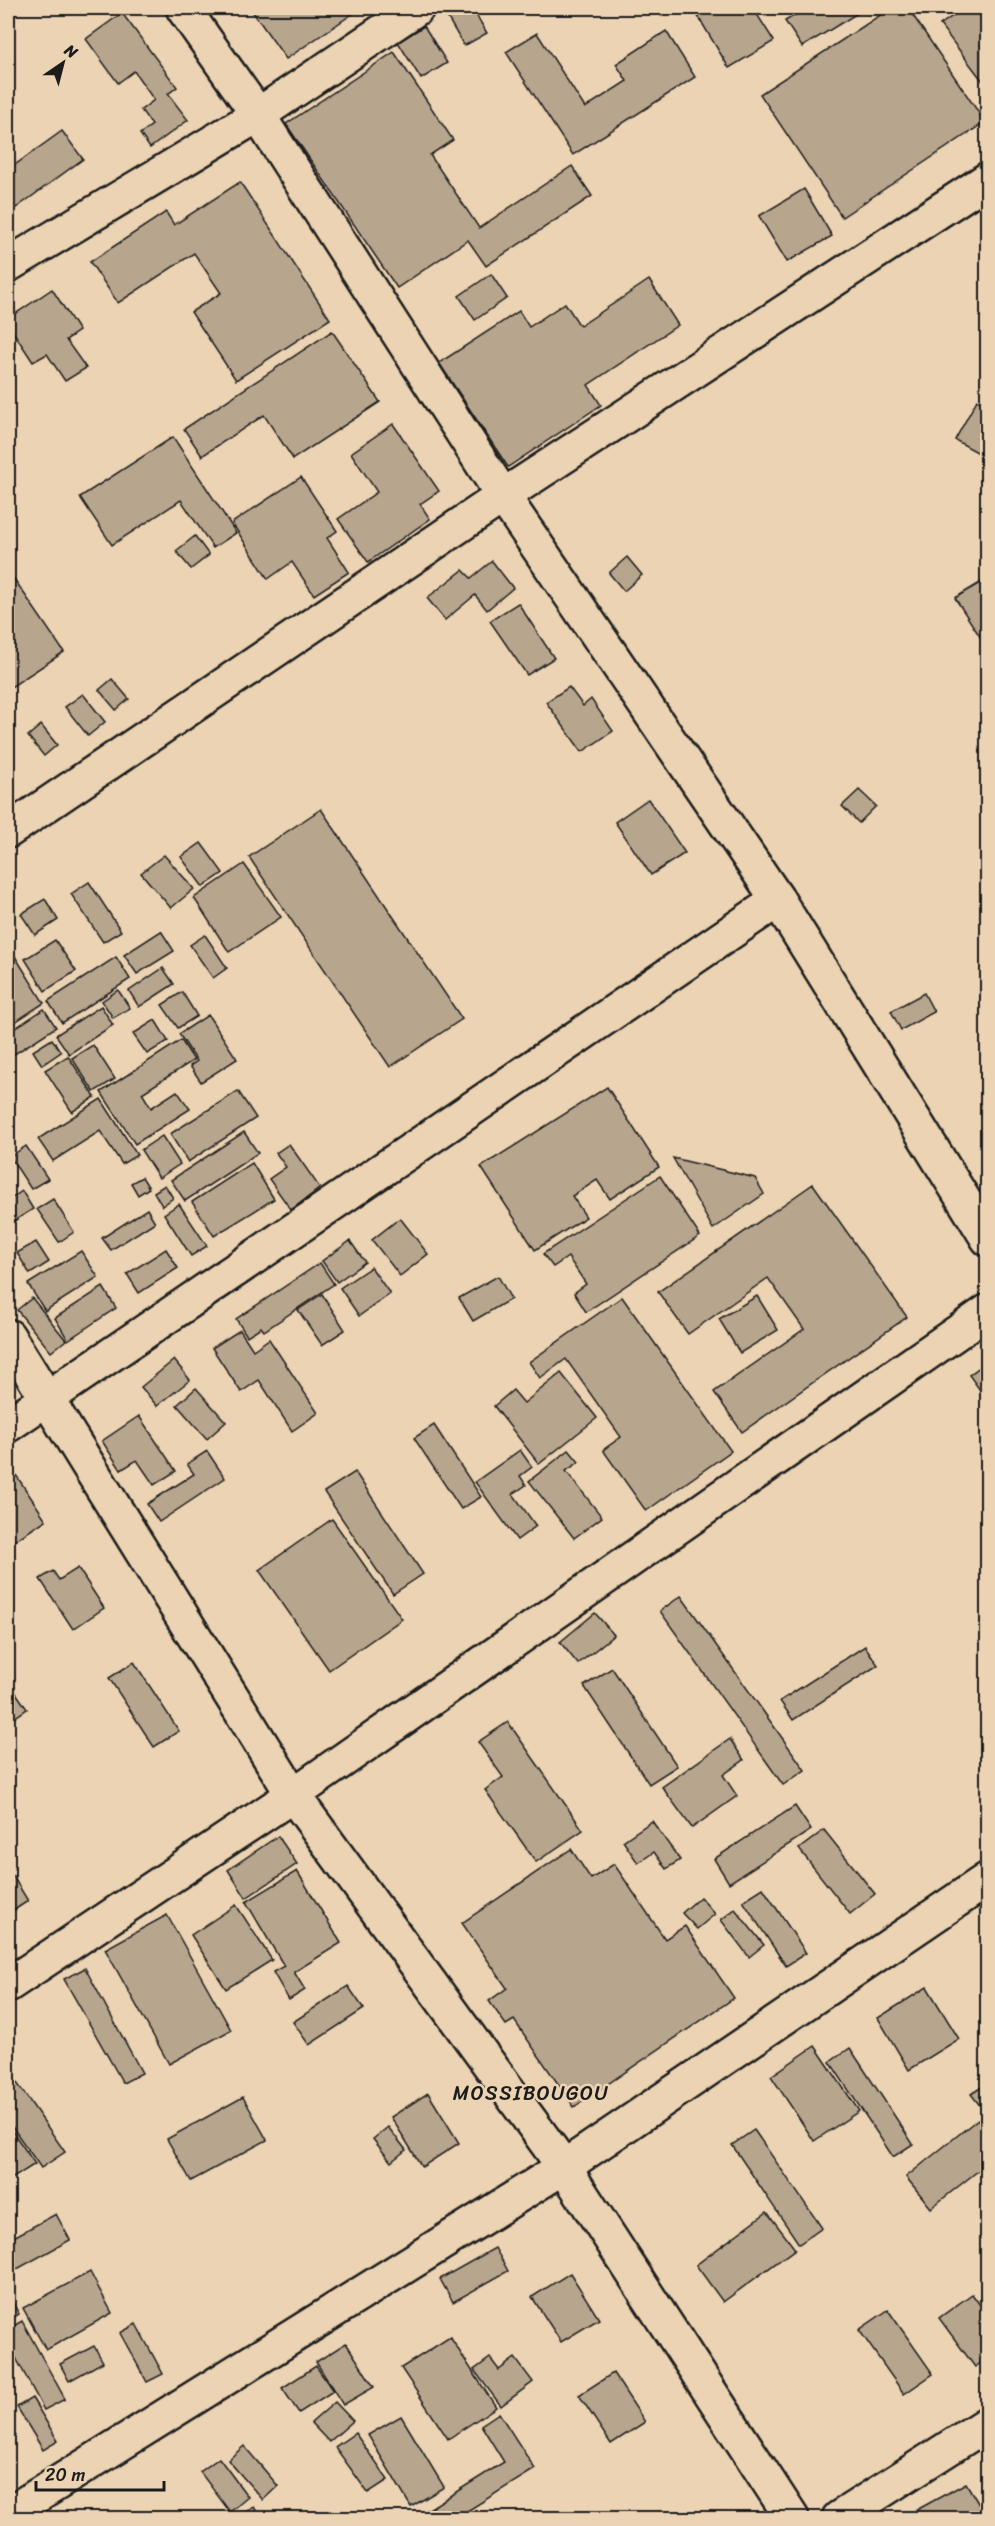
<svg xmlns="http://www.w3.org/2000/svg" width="995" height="2526" font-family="Sriracha,sans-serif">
	<rect width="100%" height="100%" fill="#ebd3b3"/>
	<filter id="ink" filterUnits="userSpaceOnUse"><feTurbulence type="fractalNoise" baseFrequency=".0167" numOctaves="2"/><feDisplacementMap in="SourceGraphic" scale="12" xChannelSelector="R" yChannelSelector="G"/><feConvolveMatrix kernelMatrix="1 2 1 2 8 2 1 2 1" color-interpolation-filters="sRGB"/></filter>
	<g filter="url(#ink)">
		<g fill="#b8a58e" stroke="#1c1c1c" stroke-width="1.5">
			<path d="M250,8H361L286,59Z"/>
			<path d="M442,8H472L487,33L464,46Z"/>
			<path d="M693,8H753L774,41L729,68Z"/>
			<path d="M808,8H866L802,47L785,21Z"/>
			<path d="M891,8H908L985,122L842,217L760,94Z"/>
			<path d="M964,8H981L988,16V88L940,25Z"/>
			<path d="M122,13L177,87L168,94L188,120L150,148L140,134L152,125L141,110L154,100L134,71L118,83L86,39Z"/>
			<path d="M424,26L447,63L421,79L398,42Z"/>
			<path d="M666,31L695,77L573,155L506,52L537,33L585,108L627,81L616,64Z"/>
			<path d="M394,52L453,140L430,155L479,228L572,166L592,196L486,266L468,240L397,288L286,124Z"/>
			<path d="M62,131L83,159L16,208L8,197V170Z"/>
			<path d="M240,182L330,319L236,380L191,312L221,293L194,253L118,303L90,262L166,212L174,225Z"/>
			<path d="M804,189L832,236L787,262L759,216Z"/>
			<path d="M491,274L507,298L475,320L459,296Z"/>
			<path d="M649,280L678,325L588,385L601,405L508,467L439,363L519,311L529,327L565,303L580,326Z"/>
			<path d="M52,289L79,331L66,340L86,368L65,381L47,354L33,362L8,324V319Z"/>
			<path d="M332,331L380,402L293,459L264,415L202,456L184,429Z"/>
			<path d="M977,400L988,405V458L955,440Z"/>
			<path d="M393,424L439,491L420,504L430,519L368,562L338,519L377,492L351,453Z"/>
			<path d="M173,437L236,533L213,548L181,500L112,545L80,497Z"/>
			<path d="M301,477L337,531L327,538L349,572L314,595L292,562L268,579L232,523Z"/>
			<path d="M195,536L209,555L191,569L176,551Z"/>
			<path d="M627,557L642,575L624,591L609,573Z"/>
			<path d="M492,561L513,588L487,610L475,595L445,620L427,598L463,570L471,578Z"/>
			<path d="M8,570L64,652L11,687L8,682Z"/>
			<path d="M988,578V649L955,598Z"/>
			<path d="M518,603L554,658L527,675L490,621Z"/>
			<path d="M112,679L129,699L116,710L99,690Z"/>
			<path d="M569,687L583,706L591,699L613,731L582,752L546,702Z"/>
			<path d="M83,694L105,722L88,736L65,707Z"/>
			<path d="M41,725L57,745L44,756L28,736Z"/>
			<path d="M859,790L876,806L859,823L842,806Z"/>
			<path d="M648,799L685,853L651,875L615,822Z"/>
			<path d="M321,809L462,1019L390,1067L249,857Z"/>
			<path d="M201,843L223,873L203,887L181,857Z"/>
			<path d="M164,855L194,889L171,908L141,873Z"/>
			<path d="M244,864L281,917L229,952L194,898Z"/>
			<path d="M89,882L121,931L103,942L71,894Z"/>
			<path d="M45,899L58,920L35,935L21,914Z"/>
			<path d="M161,931L174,951L137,974L124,955Z"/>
			<path d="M205,935L227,968L213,978L190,945Z"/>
			<path d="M55,940L76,971L45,991L25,959Z"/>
			<path d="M8,945L44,1003L12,1024L8,1018Z"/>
			<path d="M116,957L130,979L62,1023L48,1001Z"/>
			<path d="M163,968L174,984L139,1007L129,991Z"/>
			<path d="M118,990L130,1008L113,1018L102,1001Z"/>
			<path d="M182,992L197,1016L178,1028L162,1005Z"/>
			<path d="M924,993L934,1012L901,1030L891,1011Z"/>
			<path d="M101,1006L113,1025L69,1054L56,1035Z"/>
			<path d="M44,1009L56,1027L10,1057L8,1053V1033Z"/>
			<path d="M208,1015L237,1059L201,1082L190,1066L197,1061L179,1034Z"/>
			<path d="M155,1020L168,1041L147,1054L133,1034Z"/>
			<path d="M52,1039L61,1052L42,1065L33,1051Z"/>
			<path d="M181,1040L194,1060L142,1093L151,1108L177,1091L190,1109L135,1144L101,1092Z"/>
			<path d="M93,1045L115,1079L94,1092L72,1058Z"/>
			<path d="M68,1056L95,1097L72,1112L45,1070Z"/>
			<path d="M607,1087L659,1167L610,1199L597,1180L572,1196L586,1217L535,1250L481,1167Z"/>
			<path d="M238,1091L256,1118L188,1162L170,1134Z"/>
			<path d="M101,1099L137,1155L122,1164L100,1131L53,1161L38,1139Z"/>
			<path d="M244,1132L258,1153L185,1201L171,1180Z"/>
			<path d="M162,1136L180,1164L159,1178L141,1150Z"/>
			<path d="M289,1144L320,1188L291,1210L269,1179L286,1167L276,1153Z"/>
			<path d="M26,1146L48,1179L31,1189L10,1157Z"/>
			<path d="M673,1158L755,1178L764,1194L713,1229Z"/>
			<path d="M252,1163L274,1199L214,1236L192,1202Z"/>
			<path d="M660,1176L700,1236L586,1312L574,1293L586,1284L568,1257L553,1267L543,1254Z"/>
			<path d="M142,1177L149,1188L138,1195L131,1183Z"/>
			<path d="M813,1184L907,1317L742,1432L714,1392L804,1329L768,1278L688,1334L658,1292Z"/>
			<path d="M165,1185L173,1198L162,1206L154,1192Z"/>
			<path d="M22,1191L33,1209L8,1225V1201Z"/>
			<path d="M53,1199L74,1232L59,1242L37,1209Z"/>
			<path d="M179,1204L207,1246L191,1256L164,1214Z"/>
			<path d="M147,1209L155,1222L111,1250L102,1238Z"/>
			<path d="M400,1218L428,1254L400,1276L372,1240Z"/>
			<path d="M350,1241L365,1262L337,1282L322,1261Z"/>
			<path d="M36,1242L49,1262L30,1274L17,1253Z"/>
			<path d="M166,1249L178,1268L139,1293L127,1274Z"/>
			<path d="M81,1251L98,1277L45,1311L28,1284Z"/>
			<path d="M320,1263L334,1284L264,1331L261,1327L247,1336L236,1319Z"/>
			<path d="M371,1267L390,1294L359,1316L340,1288Z"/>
			<path d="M498,1276L511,1299L473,1321L459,1298Z"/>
			<path d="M103,1287L116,1308L68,1340L55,1318Z"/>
			<path d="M322,1294L345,1330L322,1345L298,1310Z"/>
			<path d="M757,1296L778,1330L740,1353L719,1319Z"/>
			<path d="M622,1297L731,1451L646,1511L603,1450L621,1437L566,1359L540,1378L529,1362Z"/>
			<path d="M32,1298L66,1340L51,1352L17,1310Z"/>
			<path d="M240,1330L253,1350L269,1339L318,1413L292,1431L259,1380L241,1392L212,1348Z"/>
			<path d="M174,1360L190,1380L157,1406L141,1387Z"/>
			<path d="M988,1361V1401L969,1375Z"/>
			<path d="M561,1373L597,1418L539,1464L494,1406L513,1390L524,1403Z"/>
			<path d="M196,1388L226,1422L207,1439L177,1405Z"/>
			<path d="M139,1416L176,1471L154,1485L137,1460L121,1470L102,1441Z"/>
			<path d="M434,1425L481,1497L461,1509L414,1438Z"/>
			<path d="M520,1450L532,1467L520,1476L526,1485L513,1494L536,1526L517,1540L475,1482Z"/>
			<path d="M569,1450L579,1462L566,1471L602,1517L574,1538L529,1481Z"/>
			<path d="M207,1451L225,1478L159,1522L147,1504L194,1474L187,1464Z"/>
			<path d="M14,1472L46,1520L8,1545V1476Z"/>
			<path d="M355,1472L423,1574L393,1594L324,1492Z"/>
			<path d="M332,1519L402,1619L329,1670L259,1570Z"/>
			<path d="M78,1568L104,1608L73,1629L40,1579L53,1571L59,1580Z"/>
			<path d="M681,1596L805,1770L783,1785L660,1611Z"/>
			<path d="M595,1613L614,1635L578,1664L560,1642Z"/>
			<path d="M865,1646L878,1665L793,1720L780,1701Z"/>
			<path d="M134,1662L179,1731L154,1747L109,1678Z"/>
			<path d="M612,1668L677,1766L649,1784L584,1686Z"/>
			<path d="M8,1681L27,1709L8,1722Z"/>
			<path d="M508,1722L583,1830L536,1862L485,1790L503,1777L478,1742Z"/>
			<path d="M730,1739L744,1760L723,1775L737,1796L692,1828L662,1787Z"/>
			<path d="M795,1806L811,1830L729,1883L714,1859Z"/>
			<path d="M652,1821L680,1860L666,1869L654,1852L638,1863L623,1841Z"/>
			<path d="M824,1830L875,1894L850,1914L799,1849Z"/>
			<path d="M278,1836L297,1864L246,1898L228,1870Z"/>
			<path d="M571,1849L591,1879L614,1864L665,1939L685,1926L734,1998L574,2107L514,2020L506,2025L489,2001L507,1988L462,1923Z"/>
			<path d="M8,1868L28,1901L8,1914Z"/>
			<path d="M297,1871L341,1943L294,1972L305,1990L289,2000L273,1972L284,1966L246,1902Z"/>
			<path d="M763,1888L806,1953L786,1966L743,1901Z"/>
			<path d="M700,1897L715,1914L697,1929L682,1913Z"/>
			<path d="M236,1905L272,1960L226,1989L191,1935Z"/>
			<path d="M735,1909L764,1945L749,1957L721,1920Z"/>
			<path d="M167,1915L231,2030L169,2064L105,1949Z"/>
			<path d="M85,1968L142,2073L123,2083L64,1979Z"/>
			<path d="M348,1986L364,2009L309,2045L293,2022Z"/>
			<path d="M927,1987L959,2039L909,2070L878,2018Z"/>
			<path d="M815,2046L859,2111L814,2141L771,2076Z"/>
			<path d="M850,2048L913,2144L893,2157L830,2062Z"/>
			<path d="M8,2070L65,2152L41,2168L8,2121Z"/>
			<path d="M988,2083V2116L971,2094Z"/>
			<path d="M428,2093L459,2143L422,2167L391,2117Z"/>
			<path d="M243,2097L267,2140L191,2181L167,2139Z"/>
			<path d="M978,2119L988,2132V2163L931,2208L906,2177Z"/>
			<path d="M8,2125L35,2164L10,2180L8,2176Z"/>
			<path d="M388,2127L406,2150L391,2162L373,2139Z"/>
			<path d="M754,2130L822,2228L799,2244L732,2145Z"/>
			<path d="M767,2212L795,2249L723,2302L696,2265Z"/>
			<path d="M56,2214L70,2240L8,2274V2240Z"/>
			<path d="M495,2248L508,2271L453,2302L440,2279Z"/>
			<path d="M90,2272L112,2313L46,2350L23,2308Z"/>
			<path d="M570,2273L599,2319L561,2342L532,2297Z"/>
			<path d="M8,2294L19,2314L8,2321Z"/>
			<path d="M972,2294L988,2316V2358L975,2367L939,2318Z"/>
			<path d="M888,2310L933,2374L904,2394L859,2330Z"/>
			<path d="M22,2321L65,2399L44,2410L8,2343V2329Z"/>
			<path d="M136,2324L163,2374L147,2382L120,2333Z"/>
			<path d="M450,2337L496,2407L448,2439L401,2368Z"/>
			<path d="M346,2343L374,2387L343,2405L316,2362Z"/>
			<path d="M94,2346L103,2362L69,2381L60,2364Z"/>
			<path d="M490,2358L499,2370L515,2358L533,2382L501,2406L474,2370Z"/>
			<path d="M316,2366L333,2391L299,2413L282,2388Z"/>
			<path d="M613,2373L645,2422L611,2444L579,2395Z"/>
			<path d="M32,2398L58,2441L43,2450L17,2407Z"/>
			<path d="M335,2402L353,2421L329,2442L311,2423Z"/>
			<path d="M499,2413L535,2469L456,2518H428L424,2512L504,2462L481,2425Z"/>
			<path d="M401,2416L444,2487L411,2507L368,2435Z"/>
			<path d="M355,2433L388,2480L368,2493L335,2447Z"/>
			<path d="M244,2446L278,2486L263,2500L228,2460Z"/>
			<path d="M219,2458L248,2497L230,2512L200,2472Z"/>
			<path d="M966,2483L987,2518H902Z"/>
			<path d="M254,2507L261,2518H240L238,2516Z"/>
		</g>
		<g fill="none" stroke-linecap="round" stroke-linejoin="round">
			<defs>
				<g id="minor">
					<path d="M183,8L258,115L503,496L778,900L988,1239"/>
					<path d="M8,265L258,115L417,8"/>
					<path d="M8,831L503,496L988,179"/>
					<path d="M8,1336L293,1795L564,2167L792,2518"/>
					<path d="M8,1425L778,900"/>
					<path d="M8,1985L293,1795L988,1311"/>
					<path d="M8,2514L564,2167L988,1879"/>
					<path d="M839,2518L988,2423"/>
				</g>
			</defs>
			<use href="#minor" stroke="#1c1c1c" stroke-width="38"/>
			<use href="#minor" stroke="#ebd3b3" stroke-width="33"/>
		</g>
	</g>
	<g text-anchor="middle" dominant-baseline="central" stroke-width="5" stroke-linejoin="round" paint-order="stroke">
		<g font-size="20" letter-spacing="1.5" fill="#1c1c1c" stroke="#ebd3b3">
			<text x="531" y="2093">MOSSIBOUGOU</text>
		</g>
	</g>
	<rect width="995" height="2526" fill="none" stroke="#ebd3b3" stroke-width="30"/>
	<rect x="15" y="15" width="965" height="2496" fill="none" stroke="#1c1c1c" stroke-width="2" filter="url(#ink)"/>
	<g transform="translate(63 63) rotate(35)" stroke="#ebd3b3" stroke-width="4.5" paint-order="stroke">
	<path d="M0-4.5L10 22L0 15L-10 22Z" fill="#1c1c1c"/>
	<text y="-9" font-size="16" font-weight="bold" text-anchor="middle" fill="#1c1c1c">N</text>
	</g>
	<path d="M36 2481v9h128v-9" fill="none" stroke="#1c1c1c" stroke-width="3"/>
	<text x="45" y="2481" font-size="18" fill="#1c1c1c" stroke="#ebd3b3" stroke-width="4.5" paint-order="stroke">20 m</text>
</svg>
